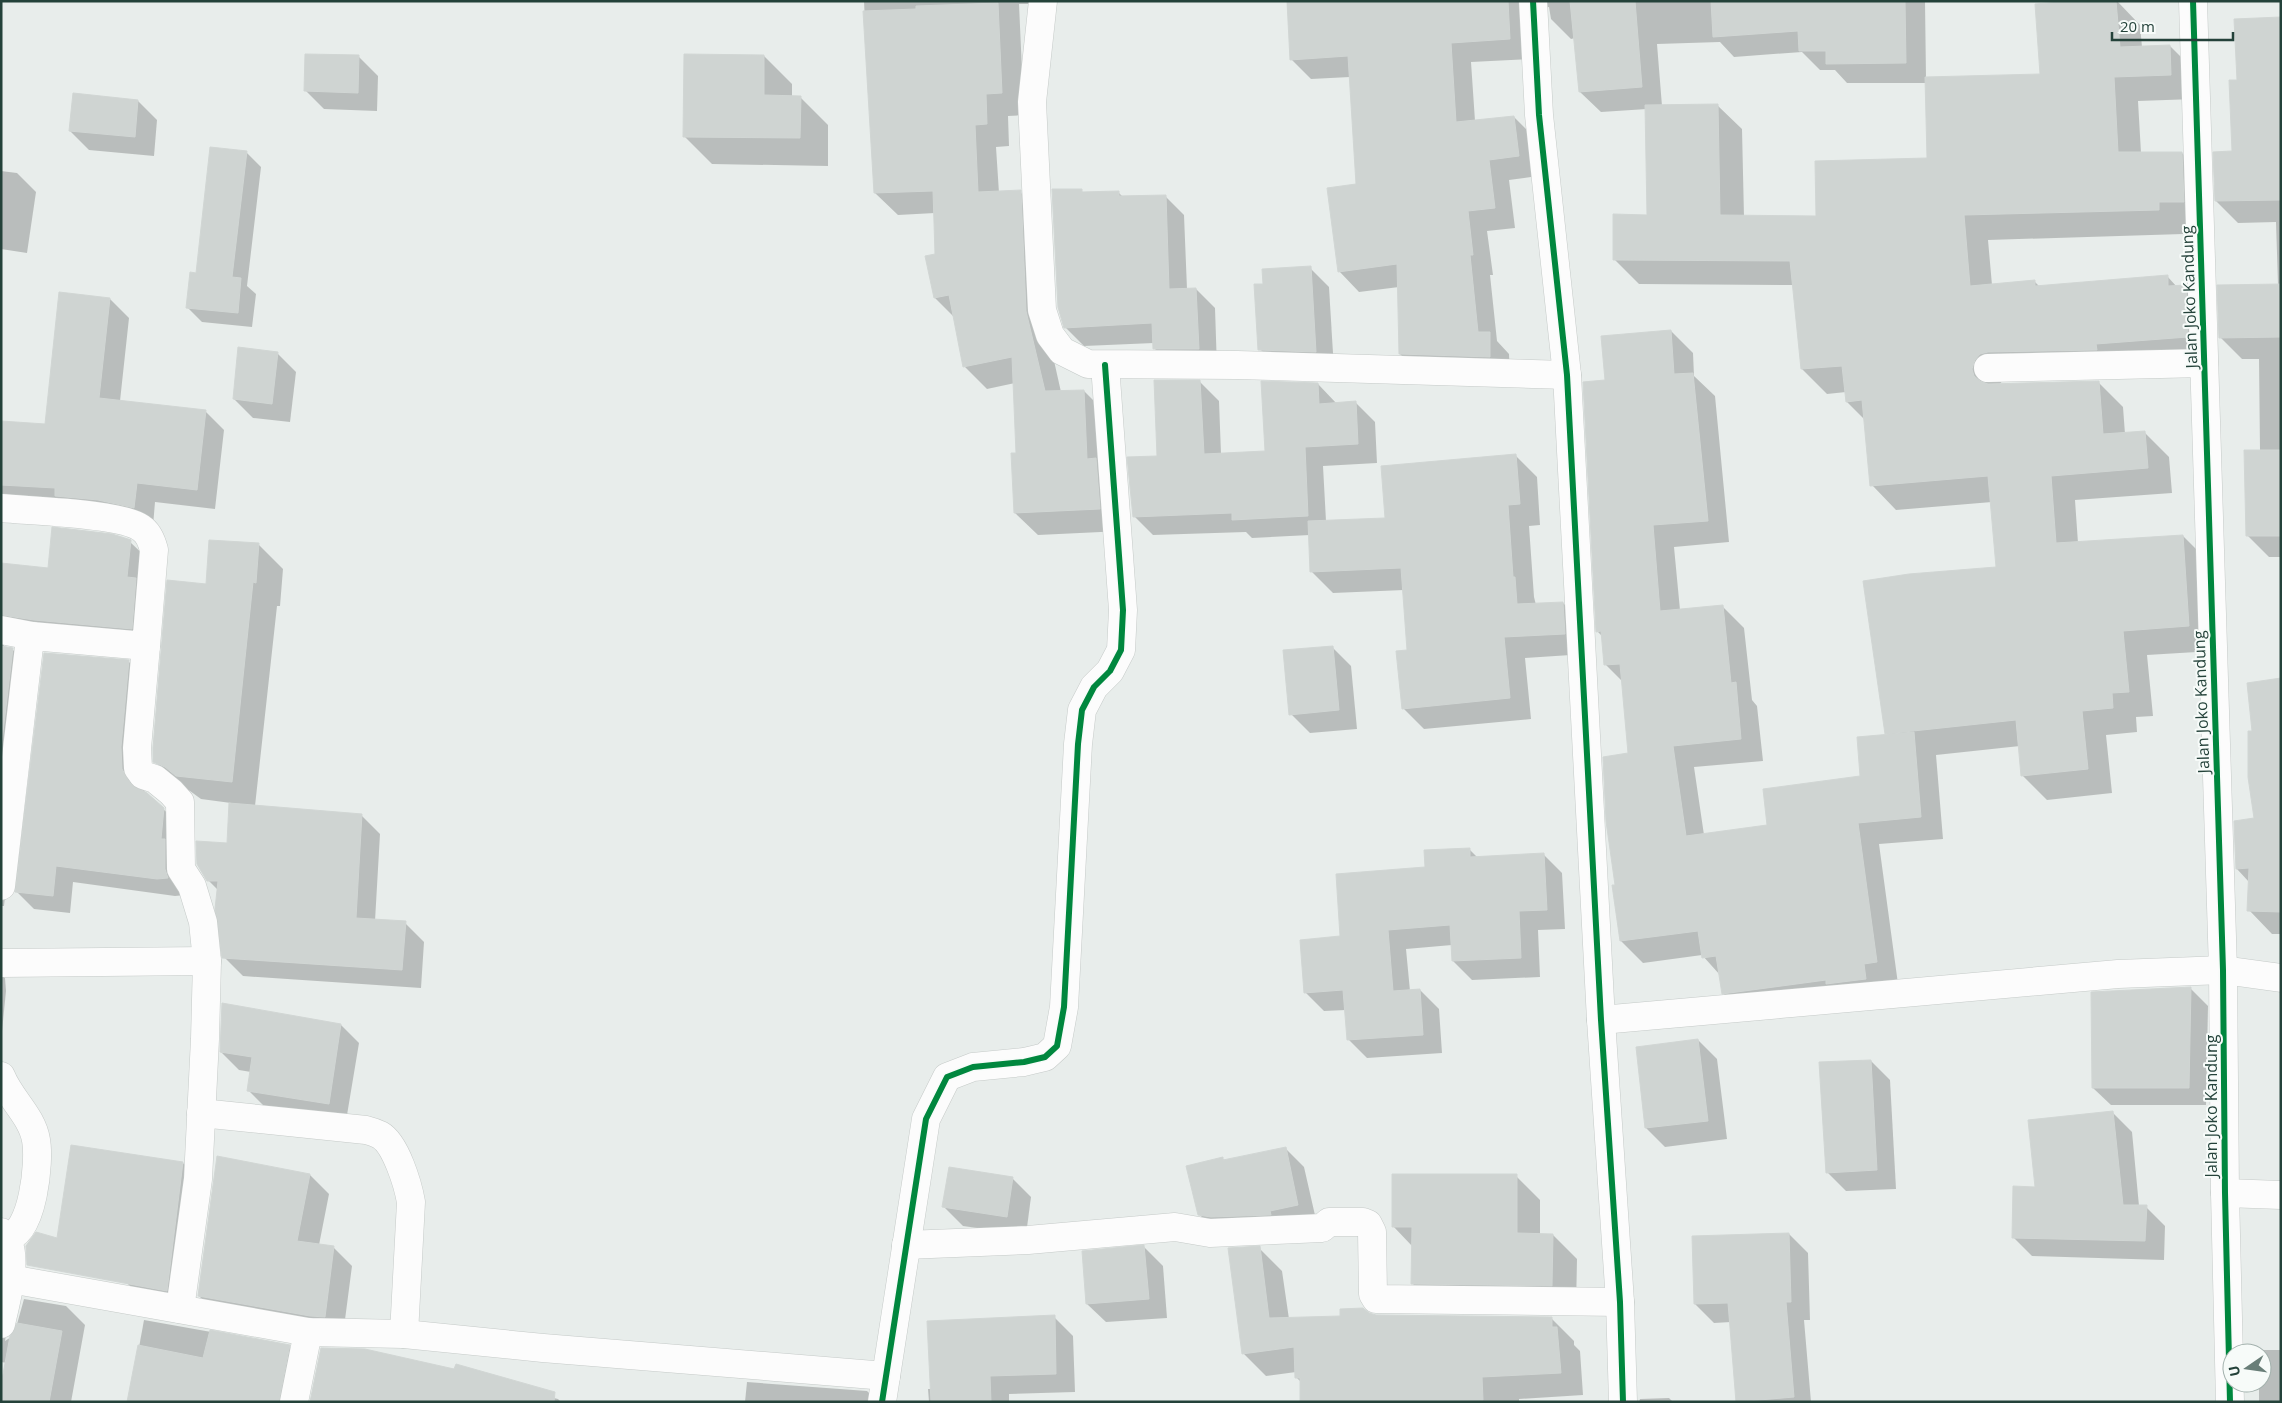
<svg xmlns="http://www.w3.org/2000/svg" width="2282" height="1403" font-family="'Open Sans',sans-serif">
	<rect width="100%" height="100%" fill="#e8edeb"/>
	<g fill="#0003" fill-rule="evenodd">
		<path d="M864,1H1056V4H1019L1024,115L1008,116L1009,146L996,147L999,193L1020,192L1042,214L1048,334L1061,392L1084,391L1106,413L1122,531L1038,535L1015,513L1018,454L1015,383L987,389L964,366L954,317L935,298V213L898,215L875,193L870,93L868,91Z"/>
		<path d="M1287,1H1925L1926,78L2041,75L2094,1H2117L2140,25L2142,47L2170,46L2194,70L2195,99L2138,101L2141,153H2182L2206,178L2208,226L2183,227V234L1988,240L1992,285L2034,281L2040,287L2167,276L2177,287L2186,286L2210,311L2212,361L2004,379L1999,385L2098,382L2123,407L2125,434L2145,433L2169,457L2172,493L2075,500L2078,543L2183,536L2208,561L2213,651L2147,655L2153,716L2136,717L2137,732L2106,735L2112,793L2047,800L2022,775L2020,746L1936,755L1943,839L1879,844L1898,984L1745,1015L1723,993L1720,975L1702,955L1643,963L1621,941L1616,886L1629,754L1623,682L1606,665L1603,637L1597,631L1606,382L1671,331L1693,353L1694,376L1715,396L1729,542L1674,547L1680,610L1722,606L1744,628L1752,700L1757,706L1763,761L1694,767L1704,835L1769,826L1862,777L1889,736L1886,733L1997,568L1992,502L1896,510L1872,485L1865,420L1847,402L1846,392L1827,394L1802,369L1794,285L1639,284L1614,259L1648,216L1647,109L1601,112L1580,92L1575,38L1571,39L1551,19L1549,7L1544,8L1530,59L1471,62L1475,121L1514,117L1534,137L1538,176L1509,180L1515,228L1487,231L1493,275H1490L1497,341L1509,354L1510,377L1421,374L1400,354L1399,287L1359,292L1339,271L1357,185L1350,77L1311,79L1291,59ZM1720,42L1734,57L1802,52L1820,70H1835L1847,83H1926L1929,159L1818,217H1744L1742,129L1717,105L1662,106L1657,44Z"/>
		<path d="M2281,19V557H2269L2247,535L2260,451L2259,359H2242L2220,337L2278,285L2276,222L2238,223L2216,201L2233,152L2238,81Z"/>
		<path d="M764,56L792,84V97H800L828,125V166L712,164L684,136Z"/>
		<path d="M359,57L378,76L377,111L324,109L305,90Z"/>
		<path d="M138,101L157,120L154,156L89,150L70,131Z"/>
		<path d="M246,152L261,167L247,286L256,294L252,327L202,322L187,307L197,274Z"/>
		<path d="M1,171L17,173L36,192L27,253L1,249Z"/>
		<path d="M1081,191L1084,193L1118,192L1123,197L1165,196L1184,215L1187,289H1196L1215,308L1217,368L1173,367L1154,348V343L1084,346L1065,327Z"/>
		<path d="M1310,268L1329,287L1334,370L1279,368L1260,349Z"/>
		<path d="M110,299L129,318L120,401L205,411L224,430L215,509L155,502L153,526L1,502V422L46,426Z"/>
		<path d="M277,353L296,372L290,422L253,418L234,399Z"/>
		<path d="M1200,382L1219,401L1221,454L1267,452L1318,384L1337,404L1356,403L1375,422L1377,463L1323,466L1326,521L1387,519L1516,456L1537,477L1540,525L1529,526L1534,597L1536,605L1563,603L1584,624L1586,654L1525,658L1531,719L1424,729L1403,708L1408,651L1404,590L1333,593L1311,571L1310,535L1252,538L1246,532L1153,535L1134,516L1158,457Z"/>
		<path d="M130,542L149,560L150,647L8,638L3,647L12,649L31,668L4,906H1V564L49,569Z"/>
		<path d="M259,545L283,569L280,606H277L255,806L361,815L380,834L375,921L405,923L424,942L421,988L243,976L224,957L218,890L208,880L228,845L231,803L201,799L190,791L179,786L155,761L208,585Z"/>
		<path d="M1332,647L1351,666L1357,729L1310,733L1291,714Z"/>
		<path d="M128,661L146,679L140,787L182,827L185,895L175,896L73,882L70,913L34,909L16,891Z"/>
		<path d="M2281,760V934H2272L2249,910V882L2237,869Z"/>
		<path d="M1469,849L1477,857L1543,854L1562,873L1565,929L1538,930L1540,977L1472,980L1453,961L1452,945L1406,949L1410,991L1420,990L1439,1009L1442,1053L1367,1058L1348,1039L1346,1010L1324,1011L1305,992L1341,938L1426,869Z"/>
		<path d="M1,975L5,978L6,991L1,1041Z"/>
		<path d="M2190,988L2208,1006L2206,1105H2111L2093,1088Z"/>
		<path d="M341,1025L359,1043L346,1121L266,1108L248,1090L251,1072L239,1070L221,1052Z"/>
		<path d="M1698,1040L1717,1059L1727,1139L1665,1147L1646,1128Z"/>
		<path d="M1871,1061L1890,1080L1896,1189L1846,1191L1827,1172Z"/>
		<path d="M2113,1113L2132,1132L2139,1206L2146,1207L2165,1226L2164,1260L2032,1256L2013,1237L2036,1188Z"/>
		<path d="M1285,1148L1304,1167L1317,1224L1218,1234L1199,1214L1222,1158L1225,1161Z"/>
		<path d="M218,1157L310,1175L329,1194L319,1245L333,1247L352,1266L343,1335L218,1315L199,1296Z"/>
		<path d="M183,1163L208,1189L192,1316L153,1309L127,1283Z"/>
		<path d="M1516,1176L1540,1200V1235H1553L1577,1259L1576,1309L1436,1307L1412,1283V1246L1393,1226Z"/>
		<path d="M1012,1178L1031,1197L1026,1235L963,1226L944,1207Z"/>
		<path d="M1789,1234L1808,1253L1810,1320H1804L1811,1402H1738L1731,1322L1714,1323L1695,1304Z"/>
		<path d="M1144,1247L1163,1266L1167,1318L1106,1322L1087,1304Z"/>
		<path d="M1259,1248L1282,1271L1289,1319L1341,1317L1368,1314L1376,1316L1551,1318L1574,1341V1345L1580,1351L1583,1395L1519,1399V1402H1302L1301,1382L1296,1377V1372L1266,1376L1243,1353Z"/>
		<path d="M1,1281L13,1293L5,1341L14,1335L24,1299L66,1306L85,1325L71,1402H1L7,1363L1,1362Z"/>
		<path d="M1054,1317L1073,1336L1075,1392L1009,1394V1402H929L928,1389H932Z"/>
		<path d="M144,1320L289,1346L309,1366L302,1402H129Z"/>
		<path d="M2253,1350H2281V1402H2259V1388L2254,1383H2262V1353H2253Z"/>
		<path d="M747,1382L867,1391L878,1402H745Z"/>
		<path d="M512,1388L558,1399L561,1402H311Z"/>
		<path d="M1669,1398L1673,1402H1639L1640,1399Z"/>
	</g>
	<g fill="#cfd4d2" stroke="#d1d6d4">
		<path d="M1287,1H1508L1510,39L1451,43L1456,122L1514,116L1519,156L1489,160L1495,208L1468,211L1473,255H1470L1478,332H1490V357L1399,354L1397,264L1338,272L1327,188L1356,184L1348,56L1290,60Z"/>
		<path d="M1570,1H1635L1642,87L1579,92Z"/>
		<path d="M1711,1H1905L1906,63L1826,64V51H1799L1798,31L1713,37Z"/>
		<path d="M2074,1H2116L2120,47L2170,45L2171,75L2114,77L2118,152H2182L2184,202H2159V210L1964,215L1970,286L2035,280V286L2168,275V286L2186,285L2188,337L2096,344L2097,350L1988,352L1980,354L1975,360L1972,369L1974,376L1980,381L1988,384L2099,381L2103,434L2145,431L2148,468L2051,476L2056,543L2183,535L2189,626L2123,631L2129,692L2112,693L2113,708L2082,711L2088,769L2021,776L2016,720L1885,734L1863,581L1909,574L1996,567L1988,476L1870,486L1862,400L1846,402L1842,366L1801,369L1790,261L1613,260V214L1647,215L1645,105L1718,104L1720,215L1816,216L1815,161L1927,158L1925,77L2040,74L2035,4Z"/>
		<path d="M998,3L1002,93L986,94L987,124L975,125L978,192L1021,190L1026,311L1045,391L1084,390L1087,459L1096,458L1100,509L1014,513L1011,453H1016L1012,357L963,367L949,295L934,298L925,256L935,254L933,191L874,193L863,11L916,9V6Z"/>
		<path d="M2281,17V200L2215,201L2213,152L2232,151L2229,80H2237L2234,19Z"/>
		<path d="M305,54L359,55L358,93L304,91Z"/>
		<path d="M684,54L764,55V95L801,96L800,138L683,137Z"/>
		<path d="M73,93L138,100L135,137L69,131Z"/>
		<path d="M210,147L247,151L232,277L241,278L238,313L186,308L190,272L196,273Z"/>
		<path d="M1052,189H1082V192L1119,191V196L1166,195L1169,289L1196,288L1199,349H1153L1152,323L1064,328L1058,307Z"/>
		<path d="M1311,266L1316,352L1258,350L1254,284H1263L1262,269Z"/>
		<path d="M2281,284V337L2219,338L2217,285Z"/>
		<path d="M59,292L110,298L99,398L206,410L197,490L137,483L134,508L98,500L55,496V488L1,485V421L45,424Z"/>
		<path d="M1671,330L1674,374L1693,373L1708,521L1653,525L1660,611L1723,605L1731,683L1736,682L1741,739L1673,746L1686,836L1767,825L1763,789L1860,776L1857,737L1914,732L1921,817L1858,823L1877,962L1864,964L1866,979L1826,984V980L1722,994L1716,956L1702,958L1698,931L1620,941L1612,885H1615L1606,821L1603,757L1628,753L1620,664L1604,665L1601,631L1596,632L1583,382L1605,380L1601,336Z"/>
		<path d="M238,347L278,352L272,404L233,399Z"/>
		<path d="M1154,380H1200L1204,454L1265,451L1261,381L1318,383L1319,404L1356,401L1358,444L1305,447L1308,516L1232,520V513L1133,517L1127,457L1157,456Z"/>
		<path d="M2244,450H2281V536H2246Z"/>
		<path d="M1516,454L1520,504L1508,505L1513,577H1515L1517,604L1563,602L1565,634L1504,637L1510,698L1402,709L1396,651L1407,650L1401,568L1310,572L1308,521L1385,518L1381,466Z"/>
		<path d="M52,527L112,534L131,540L127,577L136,578L132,629L34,620L1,615V563L48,568Z"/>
		<path d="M209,540L259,543L256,583L253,582L232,782L176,776L165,767L153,762V748L167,580L206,584Z"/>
		<path d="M1,646L13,648L1,749Z"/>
		<path d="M1333,646L1339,710L1289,715L1283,650Z"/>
		<path d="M44,653L129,660L121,747L122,769L131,784L147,793L164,808L161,839H165V869L168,878L157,879L56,866L53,896L15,892Z"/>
		<path d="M2281,678V912L2247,911L2249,868L2236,869L2234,821L2254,818L2248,777V731H2252L2247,683Z"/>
		<path d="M229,803L362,814L356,918L406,921L402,970L222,958L215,909L218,881H207L197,864L196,841L227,843Z"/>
		<path d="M1470,848V857L1544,853L1547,910L1519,911L1521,958L1452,961L1450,925L1388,930L1393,991L1420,989L1423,1035L1347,1040L1343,990L1304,993L1300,940L1340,936L1336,874L1425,867L1424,850Z"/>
		<path d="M2191,987L2189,1088H2092L2091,992Z"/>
		<path d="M222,1003L341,1024L329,1104L247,1091L252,1057L220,1052Z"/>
		<path d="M1698,1039L1708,1121L1645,1128L1636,1047Z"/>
		<path d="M1871,1060L1877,1170L1826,1173L1819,1062Z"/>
		<path d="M2113,1111L2123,1205H2147L2145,1241L2012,1238L2013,1186L2035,1187L2028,1120Z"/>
		<path d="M71,1145L183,1162L167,1291L27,1265L26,1246L36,1232L57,1238Z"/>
		<path d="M1286,1147L1298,1205L1270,1211L1271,1215L1211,1217L1198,1215L1186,1166L1223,1157V1160Z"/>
		<path d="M217,1156L310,1174L297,1241L334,1246L325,1317L310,1316L198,1296Z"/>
		<path d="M949,1167L1013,1177L1007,1217L942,1207Z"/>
		<path d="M1392,1174H1517V1233L1553,1234L1552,1286L1411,1284L1412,1227H1392Z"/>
		<path d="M1789,1233L1791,1302H1786L1794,1397L1736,1402L1728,1303L1694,1304L1692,1236Z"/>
		<path d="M1144,1245L1149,1299L1086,1304L1082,1251Z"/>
		<path d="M1260,1246L1269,1318L1340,1316V1309L1363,1308L1369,1313L1376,1315L1552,1317V1327H1557L1561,1373L1482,1377L1483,1400L1300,1402V1378H1295L1294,1347L1242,1354L1228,1248Z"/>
		<path d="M1055,1315L1056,1374L990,1376L991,1402H931L927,1321Z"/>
		<path d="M17,1323L62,1331L49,1402H1V1385L10,1336Z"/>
		<path d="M210,1330L290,1345L279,1402H127L138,1345L203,1358Z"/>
		<path d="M321,1348L365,1349L454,1369L456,1364L555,1392L554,1402H310Z"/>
	</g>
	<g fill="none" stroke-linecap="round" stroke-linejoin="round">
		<defs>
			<g id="minor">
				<path d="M1043,1L1032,102L1042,310L1050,335L1062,351L1088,364L1237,365L1567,375"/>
				<path d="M1533,1L1539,115L1567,375L1601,1020L1620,1302L1623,1402"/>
				<path d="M2193,1L2223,970L2225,1193L2230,1402"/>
				<path d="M1988,368L2204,363"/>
				<path d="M1,508C30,511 121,513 141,528C149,533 152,542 154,550L146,646L32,636L30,638L1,886"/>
				<path d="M1,630L32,636"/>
				<path d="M146,646L137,748L138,768L143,775L155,779L171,792L180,802L181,869L192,886L203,922L207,961L205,1039L198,1179L180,1309"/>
				<path d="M1,963L207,961"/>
				<path d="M1601,1020L2118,974L2223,970L2281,978"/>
				<path d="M1,1076C10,1099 32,1116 36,1140C40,1161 33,1234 7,1237"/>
				<path d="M201,1113L366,1130C370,1131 376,1133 380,1135C396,1144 408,1185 411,1202L404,1334"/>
				<path d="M2225,1193L2281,1195"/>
				<path d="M1,1232C22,1249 6,1300 1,1324"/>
				<path d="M906,1245L1028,1240L1175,1227L1210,1233L1322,1228L1329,1222H1363L1368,1224L1372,1232L1373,1294L1376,1299L1620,1302"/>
				<path d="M10,1279L308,1332L404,1334L543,1348L886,1376"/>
				<path d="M294,1402L308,1332"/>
				<path d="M882,1402L926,1119L947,1077L973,1067L1024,1062L1045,1057L1057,1046L1064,1007L1078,744L1082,710L1094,687L1110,671L1121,650L1123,610L1105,365"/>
			</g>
		</defs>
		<use href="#minor" stroke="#c5cac8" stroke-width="29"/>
		<use href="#minor" stroke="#fcfcfc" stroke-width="28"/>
		<defs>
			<g id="cycleway">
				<path d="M1533,1L1539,115L1567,375L1601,1020L1620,1302L1623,1402"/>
				<path d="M2193,1L2223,970L2225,1193L2230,1402"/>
				<path d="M882,1402L926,1119L947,1077L973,1067L1024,1062L1045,1057L1057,1046L1064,1007L1078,744L1082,710L1094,687L1110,671L1121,650L1123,610L1105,365"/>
			</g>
		</defs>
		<use href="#cycleway" stroke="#f7fbf9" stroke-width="9"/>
		<use href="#cycleway" stroke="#00873e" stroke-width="6"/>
	</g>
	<g text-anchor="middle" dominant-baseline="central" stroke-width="4" stroke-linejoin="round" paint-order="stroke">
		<g font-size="16" fill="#24423a" stroke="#f7fbf9">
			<text transform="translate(2189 297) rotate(-92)">Jalan Joko Kandung</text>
			<text transform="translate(2201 702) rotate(-92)">Jalan Joko Kandung</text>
			<text transform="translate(2211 1106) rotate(-90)">Jalan Joko Kandung</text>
		</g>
	</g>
	<rect width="2282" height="1403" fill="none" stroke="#24423a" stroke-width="5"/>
	<g transform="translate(2247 1368) rotate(257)"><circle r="24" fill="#f7fbf9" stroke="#a3b1ad"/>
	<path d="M0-4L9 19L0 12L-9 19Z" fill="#697e78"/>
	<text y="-8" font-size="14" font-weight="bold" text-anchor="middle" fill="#24423a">U</text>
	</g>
	<path d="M2112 32v8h121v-8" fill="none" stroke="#24423a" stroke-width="2.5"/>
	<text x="2120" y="32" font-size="15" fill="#24423a" stroke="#f7fbf9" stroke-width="4" paint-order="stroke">20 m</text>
</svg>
